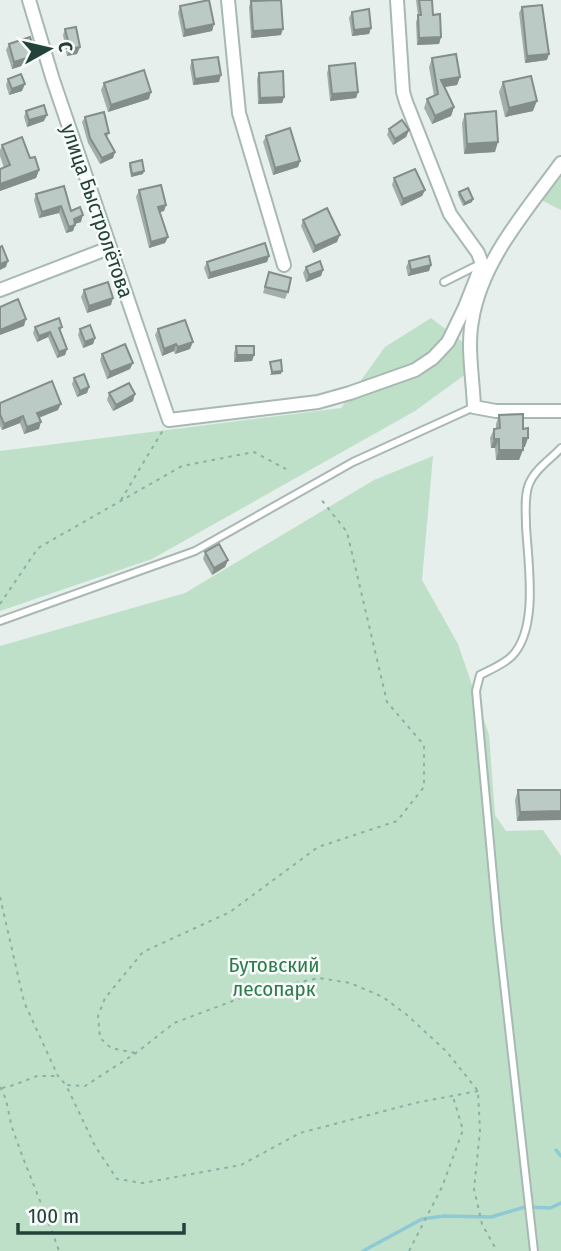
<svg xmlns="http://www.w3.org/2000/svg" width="561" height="1251" font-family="'Fira Sans Condensed',sans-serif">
	<rect width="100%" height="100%" fill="#e6efeb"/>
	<g fill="#bfe0c8">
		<path d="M561,170V210L539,199Z"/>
		<path d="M431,318L464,343L466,374L415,411L152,559L0,611V451L341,408L385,347Z"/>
		<path d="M433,456L422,580L458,644L489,735L495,815L506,831L543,830L561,856V1251H0V646L185,593L374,480Z"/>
	</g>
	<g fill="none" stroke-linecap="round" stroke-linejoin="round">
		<g stroke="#8ec9d4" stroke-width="3.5">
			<path d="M556,1150L561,1156"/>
			<path d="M363,1251L422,1219L444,1216L491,1217L525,1207L550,1208L561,1203"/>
		</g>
		<defs>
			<g id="lane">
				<path d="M444,282L480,264"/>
				<path d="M0,621L195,551L353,462L474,407"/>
				<path d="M534,1251L498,930L476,691L480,675C490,670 504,664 512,656C539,628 528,563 526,526C526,513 524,496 529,484C535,469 551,459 561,448"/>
			</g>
			<g id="street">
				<path d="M29,0L53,80L169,420L318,402L350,393L415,370L433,358L448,342L465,307L482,264L478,253L450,214L406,102L403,92L397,0"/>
				<path d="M228,0L239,113L284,265"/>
				<path d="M561,163C527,210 481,261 472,321C467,348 473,379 474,407L496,411H561"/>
				<path d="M0,290L109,248"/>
			</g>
		</defs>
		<use href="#lane" stroke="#a8b8b2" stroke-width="10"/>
		<use href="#street" stroke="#a8b8b2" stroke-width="16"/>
		<g stroke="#86b3a5" stroke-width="2" stroke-dasharray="3.5 5" stroke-linecap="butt">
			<path d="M121,500L163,430"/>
			<path d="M0,604L38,548L182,466L254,452L286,469"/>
			<path d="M0,897L24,1002L58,1076L65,1084"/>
			<path d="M135,1053L111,1048L100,1038L98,1016L105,998L143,952L230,912L318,847L397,821L424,787V745L387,702L347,532L320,498"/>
			<path d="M0,1087C9,1101 8,1118 14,1133C28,1173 45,1211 59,1251"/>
			<path d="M2,1088L14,1085L37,1076H57"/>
			<path d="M478,1091L415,1103L300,1133L241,1165L143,1183L117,1179L95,1146L66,1085L85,1086L136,1053L174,1023L262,990L319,978L350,983L383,997L407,1015L447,1052L478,1091L480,1131L474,1189L482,1224L497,1251"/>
			<path d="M409,1251L442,1187L463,1130L453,1097"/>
		</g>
		<use href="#lane" stroke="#fff" stroke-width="6"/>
		<use href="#street" stroke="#fff" stroke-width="12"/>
	</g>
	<g fill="#a1aea9">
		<path d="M416,0H432L433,15L441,37L439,44L417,45L416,22L418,16Z"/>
		<path d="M251,1L281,35L251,38L249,7Z"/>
		<path d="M180,6L214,24L212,31L183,37L178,13Z"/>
		<path d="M522,7L547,60L525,63L519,13Z"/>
		<path d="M352,12L371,28L369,34L352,36L349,18Z"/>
		<path d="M65,29L80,47L77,54L67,56L63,35Z"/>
		<path d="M9,44L34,62L12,69L6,50Z"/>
		<path d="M432,58L460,77L457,85L445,87L454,107L451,116L432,124L424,108L427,99L434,96L429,67Z"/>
		<path d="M192,60L219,82L193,85L190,67Z"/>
		<path d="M329,66L358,92L356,98L330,101L327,73Z"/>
		<path d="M259,73L284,97L282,103L258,104L257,79Z"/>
		<path d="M8,79L22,91L9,95L6,85Z"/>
		<path d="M503,82L533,111L505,117L499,92Z"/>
		<path d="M104,83L149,99L108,112L101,90Z"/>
		<path d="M26,111L44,121L27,127L24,117Z"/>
		<path d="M465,114L495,152L464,154L462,123Z"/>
		<path d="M85,117L109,133L107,137L115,152L113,158L100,164L88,143L82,122Z"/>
		<path d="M389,129L409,130L406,137L393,145L387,135Z"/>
		<path d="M266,136L300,161L298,167L273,175L263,142Z"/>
		<path d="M2,145L30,158L39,170L36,178L0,191V169L4,168L0,156V150Z"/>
		<path d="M130,163L143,174L131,177L129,166Z"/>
		<path d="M394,178L425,190L422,196L401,206L392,185Z"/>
		<path d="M139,190L166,205L164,211L160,212L168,237L165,243L149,248L136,197Z"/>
		<path d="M459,192L472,202L463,206L458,195Z"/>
		<path d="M36,194L71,211L81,222L75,224L73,231L66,233L59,213L39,218L34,200Z"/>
		<path d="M303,220L337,242L313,253L301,226Z"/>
		<path d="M269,256L267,262L208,279L204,268L207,262Z"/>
		<path d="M409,261L431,265L429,271L408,276L406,267Z"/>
		<path d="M306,267L323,270L321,276L306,282L303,273Z"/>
		<path d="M269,272L288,292L285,299L263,293Z"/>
		<path d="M84,290L111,305L87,313L81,297Z"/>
		<path d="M35,327H62L60,332L67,349L65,355L57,358L48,337L37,342L33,333Z"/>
		<path d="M80,329L95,338L93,344L83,348L78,335Z"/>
		<path d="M158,329L190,349L175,354L174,351L162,356L155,335Z"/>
		<path d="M236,346L254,355L252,361L234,362V353Z"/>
		<path d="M102,354L130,369L107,379L100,360Z"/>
		<path d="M74,378L89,387L87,393L77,397L72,384Z"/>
		<path d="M109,393L133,401L113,411L107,400Z"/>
		<path d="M0,403L58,410L39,418V429L24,434L20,423L2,430L0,426Z"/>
		<path d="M499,415L523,429L525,447H523L519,460H496L495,448H491L490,438L494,429L496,428V424Z"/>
		<path d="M205,552L228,560L225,567L212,575L203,559Z"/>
		<path d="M518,790H561L517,821L515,800Z"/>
	</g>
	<g fill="#838d89">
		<path d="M214,24L212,31L183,37L185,30Z"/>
		<path d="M371,28L369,34L352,36L354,30Z"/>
		<path d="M283,29L281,35L251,38L253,31Z"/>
		<path d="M441,37L439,44L417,45L419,38Z"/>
		<path d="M80,47L77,54L67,56L70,49Z"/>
		<path d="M549,54L547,60L525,63L527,56Z"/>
		<path d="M36,55L34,62L12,69L14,62Z"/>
		<path d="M221,75L219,82L193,85L195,79Z"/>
		<path d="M460,77L457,85L438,88L441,80Z"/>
		<path d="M25,84L22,91L9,95L12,89Z"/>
		<path d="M151,92L149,99L108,112L111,105Z"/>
		<path d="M358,92L356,98L330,101L332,94Z"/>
		<path d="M284,97L282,103L258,104L260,98Z"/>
		<path d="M537,101L533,111L505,117L509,108Z"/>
		<path d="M454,107L451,116L432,124L435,116Z"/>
		<path d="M47,115L44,121L27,127L29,120Z"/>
		<path d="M409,130L406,137L393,145L395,139Z"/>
		<path d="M498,142L495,152L464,154L467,144Z"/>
		<path d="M115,152L113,158L100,164L102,158Z"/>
		<path d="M300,161L298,167L273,175L275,168Z"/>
		<path d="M39,170L36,178L0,191V184Z"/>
		<path d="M144,171L143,174L131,177L132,174Z"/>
		<path d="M425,190L422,196L401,206L403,199Z"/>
		<path d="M473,199L472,202L463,206L465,203Z"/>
		<path d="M166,205L164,211L156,213L158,207Z"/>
		<path d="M61,206L59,213L39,218L42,212Z"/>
		<path d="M83,215L81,222L71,225L74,219Z"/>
		<path d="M75,225L73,231L66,233L69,227Z"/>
		<path d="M340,235L337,242L313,253L315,246Z"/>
		<path d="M168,237L165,243L149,248L151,242Z"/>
		<path d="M269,256L267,262L208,279L210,273Z"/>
		<path d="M8,261L6,267L0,270V264Z"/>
		<path d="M431,265L429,271L408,276L411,270Z"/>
		<path d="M323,270L321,276L306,282L309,275Z"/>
		<path d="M113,298L111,305L87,313L89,306Z"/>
		<path d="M26,319L24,326L0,335V330Z"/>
		<path d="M50,332L48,337L37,342L39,336Z"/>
		<path d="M95,338L93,344L83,348L85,342Z"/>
		<path d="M193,342L190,349L175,354L178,347Z"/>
		<path d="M176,344L174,351L162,356L164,349Z"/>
		<path d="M67,349L65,355L57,358L59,352Z"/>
		<path d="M237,355H254L252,361L234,362Z"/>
		<path d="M133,363L130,369L107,379L110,372Z"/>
		<path d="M282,371L281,374L270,375L272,372Z"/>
		<path d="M89,387L87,393L77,397L80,391Z"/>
		<path d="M135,394L133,401L113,411L116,405Z"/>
		<path d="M61,404L58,410L35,419L37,413Z"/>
		<path d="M23,416L20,423L2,430L4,424Z"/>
		<path d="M41,422L39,429L24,434L27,427Z"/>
		<path d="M523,438H528L525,447H519Z"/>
		<path d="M494,439H499L495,448H491Z"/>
		<path d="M499,450H523L519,460H496Z"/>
		<path d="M228,560L225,567L212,575L214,568Z"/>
		<path d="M561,811V820L517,821L520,812Z"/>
	</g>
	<g fill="#bbcac4" stroke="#838d89" stroke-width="2">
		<path d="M209,0L214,24L185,30L180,6Z"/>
		<path d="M281,0L283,29L253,31L251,1Z"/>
		<path d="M419,0H432L433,15L440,14L441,37L419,38L418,15H421Z"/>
		<path d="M542,5L549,54L527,56L522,7Z"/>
		<path d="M369,9L371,28L354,30L352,12Z"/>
		<path d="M76,27L80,47L70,49L65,29Z"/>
		<path d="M30,37L36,55L14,62L9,44Z"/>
		<path d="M456,54L460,77L441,80L454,107L435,116L427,99L438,94L432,58Z"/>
		<path d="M218,57L221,75L195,79L192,60Z"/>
		<path d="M355,63L358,92L332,94L329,66Z"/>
		<path d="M144,70L151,92L111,105L104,83Z"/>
		<path d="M283,71L284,97L260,98L259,73Z"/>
		<path d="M21,74L25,84L12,89L8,79Z"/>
		<path d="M531,76L537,101L509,108L503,82Z"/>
		<path d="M44,105L47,115L29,120L26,111Z"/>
		<path d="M496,111L498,142L467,144L465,114Z"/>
		<path d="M104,112L109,133L105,134L115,152L102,158L90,138L85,117Z"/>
		<path d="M402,120L409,130L395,139L389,129Z"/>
		<path d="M290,128L300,161L275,168L266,136Z"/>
		<path d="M22,137L30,158L35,157L39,170L0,184V169L10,165L2,145Z"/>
		<path d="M142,160L144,171L132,174L130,163Z"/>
		<path d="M415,169L425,190L403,199L394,178Z"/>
		<path d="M161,185L166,205L158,207L168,237L151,242L139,190Z"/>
		<path d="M64,186L71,211L80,207L83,215L74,219L75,225L69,227L61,206L42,212L36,194Z"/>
		<path d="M468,188L473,199L465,203L459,192Z"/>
		<path d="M327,208L340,235L315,246L303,220Z"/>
		<path d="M265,243L269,256L210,273L207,262Z"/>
		<path d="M2,246L8,261L0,264V247Z"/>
		<path d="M429,256L431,265L411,270L409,261Z"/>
		<path d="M320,261L323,270L309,275L306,267Z"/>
		<path d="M269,272L291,278L288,292L265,287Z"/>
		<path d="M108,282L113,298L89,306L84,290Z"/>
		<path d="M18,299L26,319L0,330V307Z"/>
		<path d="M59,318L62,327L59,328L67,349L59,352L50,332L39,336L35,327Z"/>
		<path d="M185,320L193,342L178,347L176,344L164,349L158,329Z"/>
		<path d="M90,325L95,338L85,342L80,329Z"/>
		<path d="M125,344L133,363L110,372L102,354Z"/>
		<path d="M236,346H254V355H237Z"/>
		<path d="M281,360L282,371L272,372L270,362Z"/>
		<path d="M84,374L89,387L80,391L74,378Z"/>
		<path d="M52,381L61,404L37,413L41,422L27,427L23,416L4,424L0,414V403Z"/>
		<path d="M129,383L135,394L116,405L109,393Z"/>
		<path d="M523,414V429L528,428V438H523V450H499V439H494V429L500,428L499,415Z"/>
		<path d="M219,544L228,560L214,568L205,552Z"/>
		<path d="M518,790H561V811L520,812Z"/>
	</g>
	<g text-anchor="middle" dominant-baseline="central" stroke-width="5" stroke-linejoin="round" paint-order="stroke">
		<g font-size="21" fill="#24423a" stroke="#f7fbf9">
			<text transform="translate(97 211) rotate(71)">улица Быстролётова</text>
		</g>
		<g font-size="21" fill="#2d7a4b" stroke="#f7fbf9">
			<text x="274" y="965">Бутовский<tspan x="274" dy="24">лесопарк</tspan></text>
		</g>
	</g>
	<g transform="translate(49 49) rotate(82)" stroke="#f7fbf9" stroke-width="5" paint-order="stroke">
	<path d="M0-5L12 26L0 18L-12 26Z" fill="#24423a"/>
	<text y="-10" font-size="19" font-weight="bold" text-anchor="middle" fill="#24423a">С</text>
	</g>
	<path d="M18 1223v10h166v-10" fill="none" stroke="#24423a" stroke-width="3.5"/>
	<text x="28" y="1223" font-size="21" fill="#24423a" stroke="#f7fbf9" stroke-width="5" paint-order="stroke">100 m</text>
</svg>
